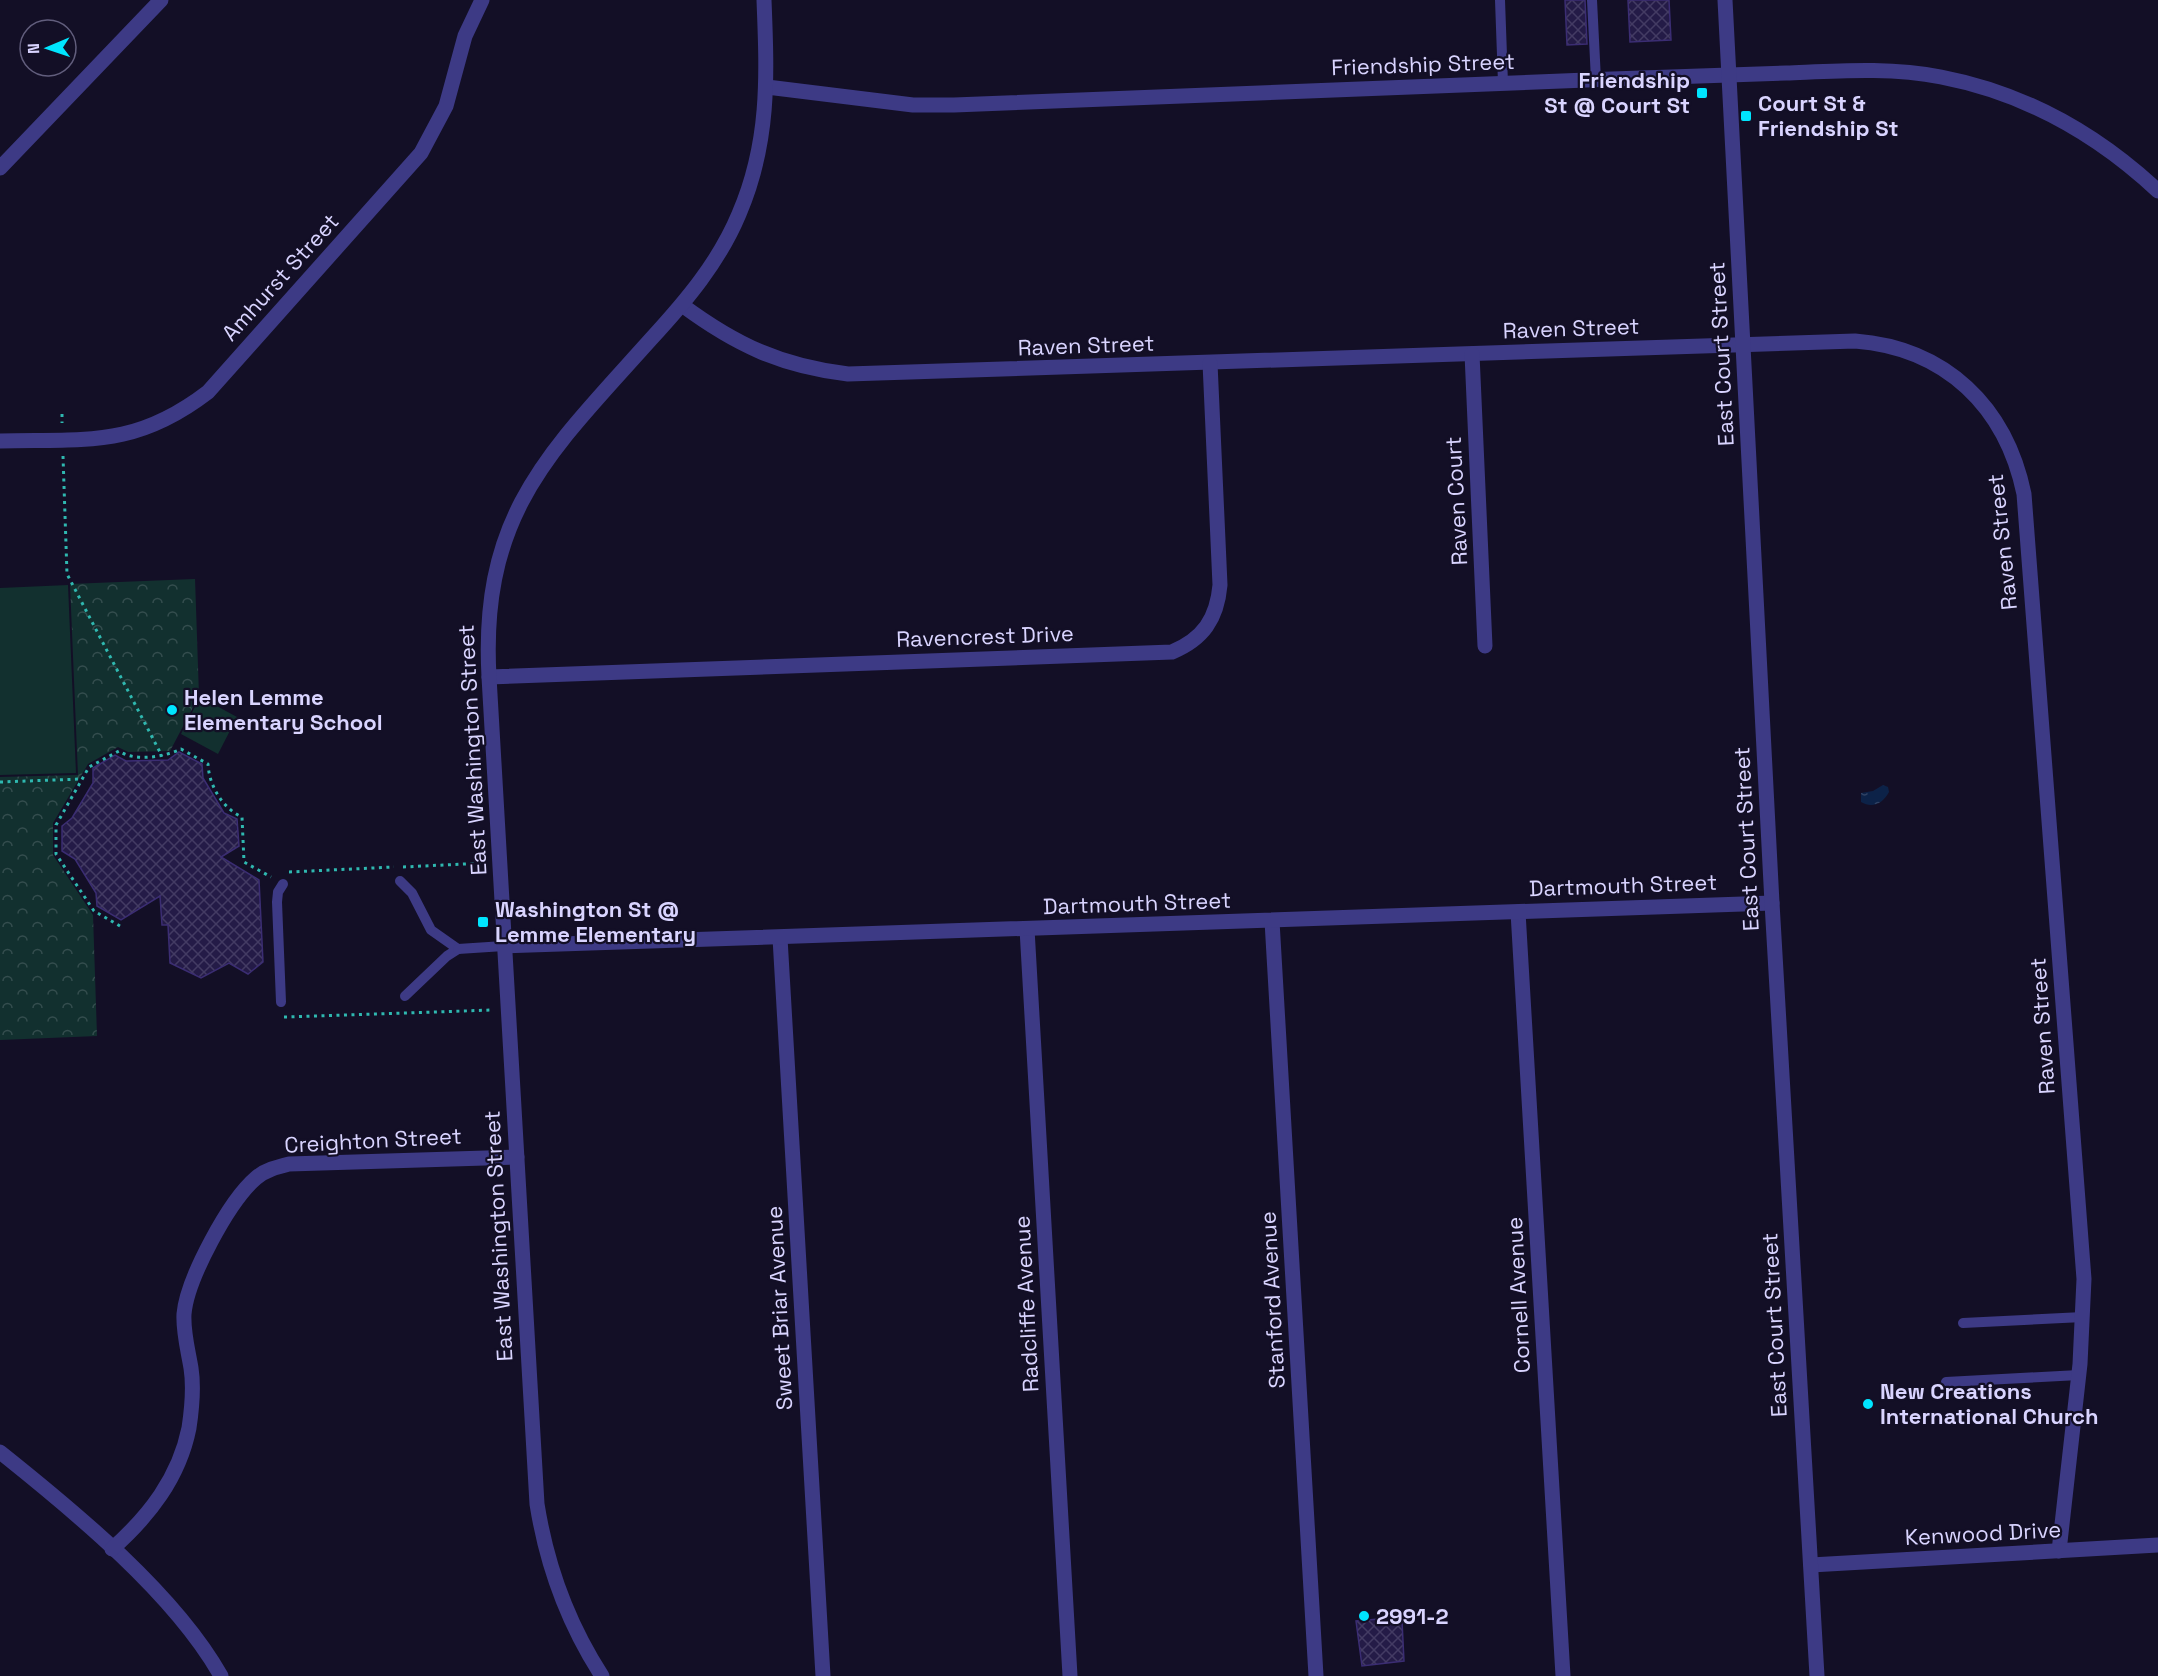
<svg xmlns="http://www.w3.org/2000/svg" width="2158" height="1676" font-family="'Space Grotesk',sans-serif">
	<defs>
		<pattern id="park-crowns" width="20" height="18" patternUnits="userSpaceOnUse" patternTransform="scale(1.5)"><rect width="20" height="18" fill="#12302f"/><path d="M2 6a3 3 0 1 1 6 0M12 15a3 3 0 1 1 6 0" fill="none" stroke="#344d4e"/></pattern>
		<pattern id="water-ripples" width="26" height="14" patternUnits="userSpaceOnUse" patternTransform="scale(1.5)"><rect width="26" height="14" fill="#0c2248"/><path d="M2 4q2-2 4 0t4 0M15 11q2-2 4 0t4 0" fill="none" stroke="#2f4163"/></pattern>
		<pattern id="building-cross-hatch" width="8" height="8" patternUnits="userSpaceOnUse" patternTransform="scale(1.5)"><rect width="8" height="8" fill="#241b47"/><path d="M0 0l8 8M0 8l8-8" fill="none" stroke="#433b63"/></pattern>
	</defs>
	<rect width="100%" height="100%" fill="#130f26"/>
	<path fill="url(#park-crowns)" d="M195,579L199,696L170,751L128,752L118,747L88,764L53,823V855L93,915L97,1036L0,1040V777L78,775L70,584Z"/>
	<g fill="#12302f">
		<path d="M68,585L76,773L0,775V588Z"/>
		<path d="M200,697L237,717L218,754L181,734Z"/>
	</g>
	<path fill="url(#water-ripples)" d="M1883,785L1888,787L1889,792C1883,803 1873,809 1861,802V793L1873,791Z"/>
	<g fill="url(#building-cross-hatch)" stroke="#3b2d73" stroke-width="1.5">
		<path d="M1565,0H1585L1587,44L1567,45Z"/>
		<path d="M1628,0H1669L1671,40L1630,42Z"/>
		<path d="M179,752L202,764L203,778L224,813L237,819L239,846L221,857L259,880L263,962L248,974L229,963L201,978L170,963L168,925H162L160,896L121,920L97,906L96,893L75,859L62,851V826L72,818L93,783V768L115,755L126,761L168,760Z"/>
		<path d="M1390,1618V1621H1402L1404,1661L1362,1666L1356,1621Z"/>
	</g>
	<g fill="none" stroke-linecap="round" stroke-linejoin="round">
		<g stroke="#2fb8b0" stroke-width="3" stroke-dasharray="3 4.5" stroke-linecap="butt">
			<path d="M62,414V423"/>
			<path d="M63,456L67,574L162,756"/>
			<path d="M0,782L81,779"/>
			<path d="M403,867L484,863"/>
			<path d="M289,872L394,867"/>
			<path d="M120,926L94,911L56,854V825L89,767L119,751C135,762 164,757 181,749L208,764C209,785 222,808 242,817L244,862L271,877"/>
			<path d="M284,1017L493,1010"/>
		</g>
		<g stroke="#3d3a85" stroke-width="10">
			<path d="M1500,0L1503,83"/>
			<path d="M1592,0L1596,80"/>
			<path d="M400,881L412,893L431,930L458,949L447,956L405,996"/>
			<path d="M458,949L504,946"/>
			<path d="M281,1002L277,902L278,892L283,884"/>
			<path d="M1963,1323L2083,1317"/>
			<path d="M1946,1382L2079,1375"/>
		</g>
		<g stroke="#3d3a85" stroke-width="15">
			<path d="M767,87L913,105H954C1174,96 1393,87 1612,79C1670,77 1728,75 1786,73C1838,71 1890,67 1941,77C2024,93 2097,134 2158,191"/>
			<path d="M0,168L161,0"/>
			<path d="M682,305C736,345 781,366 848,374L1855,341C1946,348 2006,407 2024,494L2084,1279L2080,1364L2059,1551"/>
			<path d="M1472,354L1485,646"/>
			<path d="M0,441C86,439 135,448 208,392L421,153L446,106L465,36L482,0"/>
			<path d="M489,677L1172,652C1203,639 1217,619 1220,585L1210,363"/>
			<path d="M1518,912L1563,1676"/>
			<path d="M1272,921L1316,1676"/>
			<path d="M1027,929L1070,1676"/>
			<path d="M780,938L823,1676"/>
			<path d="M504,946L1772,903"/>
			<path d="M0,1452C74,1511 175,1594 221,1676"/>
			<path d="M112,1549C149,1516 179,1478 189,1428C192,1408 194,1387 191,1368C188,1350 183,1332 184,1314C187,1279 229,1201 256,1178C265,1170 277,1167 289,1164L517,1157"/>
			<path d="M1811,1565L2158,1545"/>
			<path d="M602,1676C567,1622 547,1567 537,1504L489,677C480,513 550,452 651,339C686,301 719,262 739,214C770,142 767,76 764,0"/>
		</g>
		<path stroke="#3d3a85" stroke-width="15" d="M1725,0L1772,903L1817,1676"/>
	</g>
	<g fill="#00e5ff" stroke="#130f26" stroke-width="2">
		<rect x="1696" y="87" width="12" height="12" rx="3"/>
		<rect x="1740" y="110" width="12" height="12" rx="3"/>
		<circle cx="172" cy="710" r="6"/>
		<rect x="477" y="916" width="12" height="12" rx="3"/>
		<circle cx="1868" cy="1404" r="6"/>
		<circle cx="1364" cy="1616" r="6"/>
	</g>
	<g text-anchor="middle" dominant-baseline="central" stroke-width="4.5" stroke-linejoin="round" paint-order="stroke">
		<g font-size="22" fill="#d9d4ff" stroke="#130f26">
			<text transform="translate(1423 64) rotate(-2)">Friendship Street</text>
			<text transform="translate(280 277) rotate(-48)">Amhurst Street</text>
			<text transform="translate(1571 328) rotate(-2)">Raven Street</text>
			<text transform="translate(1086 345) rotate(-2)">Raven Street</text>
			<text transform="translate(1721 354) rotate(-93)">East Court Street</text>
			<text transform="translate(1456 501) rotate(-93)">Raven Court</text>
			<text transform="translate(2002 542) rotate(-96)">Raven Street</text>
			<text transform="translate(985 636) rotate(-2)">Ravencrest Drive</text>
			<text transform="translate(472 750) rotate(-93)">East Washington Street</text>
			<text transform="translate(1746 839) rotate(-93)">East Court Street</text>
			<text transform="translate(1623 885) rotate(-2)">Dartmouth Street</text>
			<text transform="translate(1137 903) rotate(-2)">Dartmouth Street</text>
			<text transform="translate(2042 1026) rotate(-94)">Raven Street</text>
			<text transform="translate(373 1140) rotate(-3)">Creighton Street</text>
			<text transform="translate(498 1236) rotate(-93)">East Washington Street</text>
			<text transform="translate(1518 1295) rotate(-93)">Cornell Avenue</text>
			<text transform="translate(1272 1300) rotate(-93)">Stanford Avenue</text>
			<text transform="translate(1026 1304) rotate(-93)">Radcliffe Avenue</text>
			<text transform="translate(779 1308) rotate(-93)">Sweet Briar Avenue</text>
			<text transform="translate(1774 1325) rotate(-93)">East Court Street</text>
			<text transform="translate(1983 1533) rotate(-3)">Kenwood Drive</text>
		</g>
		<g font-size="22" font-weight="bold" fill="#d9d4ff" stroke="#130f26" text-anchor="start">
			<text x="1690" y="80" text-anchor="end">Friendship<tspan x="1690" dy="25">St @ Court St</tspan></text>
			<text x="1758" y="103">Court St &amp;<tspan x="1758" dy="25">Friendship St</tspan></text>
			<text x="184" y="697">Helen Lemme<tspan x="184" dy="25">Elementary School</tspan></text>
			<text x="495" y="909">Washington St @<tspan x="495" dy="25">Lemme Elementary</tspan></text>
			<text x="1880" y="1391">New Creations<tspan x="1880" dy="25">International Church</tspan></text>
			<text x="1376" y="1616">2991-2</text>
		</g>
	</g>
	<g transform="translate(48 48) rotate(268)"><circle r="28" fill="#130f26" stroke="#625e7d" stroke-width="1.5"/>
	<path d="M0-4.5L10 22L0 15L-10 22Z" fill="#00e5ff"/>
	<text y="-9" font-size="16" font-weight="bold" text-anchor="middle" fill="#d9d4ff">N</text>
	</g>
</svg>
